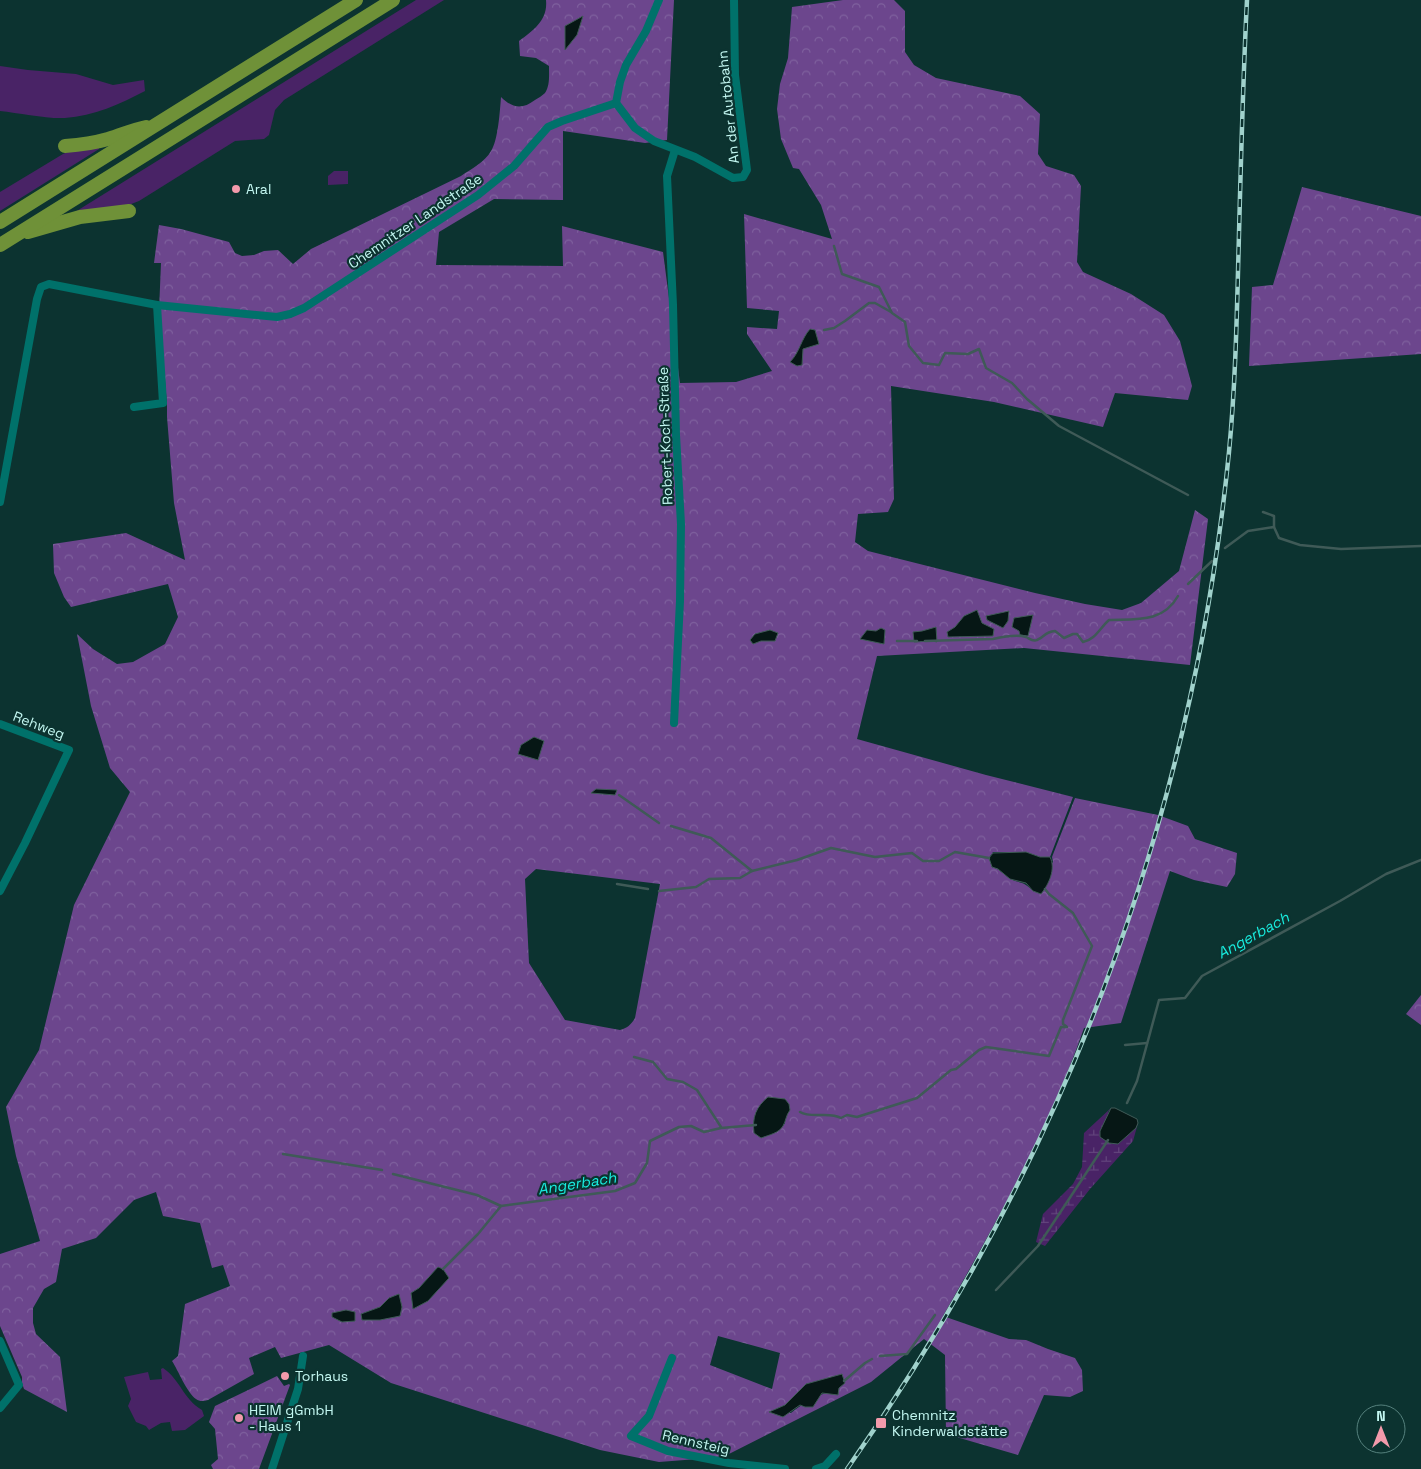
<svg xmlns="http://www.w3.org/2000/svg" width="1421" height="1469" font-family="'Space Grotesk',sans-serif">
	<defs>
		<pattern id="forest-crowns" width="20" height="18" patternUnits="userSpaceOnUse" patternTransform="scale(1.25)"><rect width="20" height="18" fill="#6c468d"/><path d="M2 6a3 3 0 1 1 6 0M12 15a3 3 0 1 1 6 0" fill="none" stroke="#7f619e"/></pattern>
		<pattern id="wetland-marsh" width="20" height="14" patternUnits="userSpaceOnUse" patternTransform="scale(1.25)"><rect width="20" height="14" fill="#492366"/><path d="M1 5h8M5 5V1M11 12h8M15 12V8" fill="none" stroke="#62447c"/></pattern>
	</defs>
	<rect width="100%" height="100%" fill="#0c3330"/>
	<g fill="#492366">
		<path d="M416,0H444L284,100L275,110L269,135L264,139L235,141L139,201L126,206L67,217Z"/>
		<path d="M0,66L28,70L76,74L113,85L144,80L145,91C120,104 94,116 65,118C47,119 19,113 0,111Z"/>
		<path d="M99,147V149L0,211V192L63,154L70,151Z"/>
		<path d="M334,171H348V184L328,185V176Z"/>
		<path d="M163,1368C180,1379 183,1399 202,1410L204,1416L185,1430L172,1431L170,1422L161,1423L149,1430L146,1426L136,1422L128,1406L131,1399L124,1377L148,1372L150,1380L162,1379L161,1369Z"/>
	</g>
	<g fill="url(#forest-crowns)" fill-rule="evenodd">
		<path d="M546,0H674L667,140L645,143L563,131V200L494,199L439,232L436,265L563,266L562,226L663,252L680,383L736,382L772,371L747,334V327L777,329L779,311L747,308L744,214L832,239L821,205L799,169L793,168L781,139L777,109L780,84L788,58L792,7L843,0H894L905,11V52L914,65L936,78L1020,96L1040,114L1038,154L1046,166L1074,175L1081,186L1077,262L1083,272L1131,294L1164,315L1180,341L1192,386L1188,400L1115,393L1103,427L994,402L891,386L894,499L888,512L858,514L855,542L868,551L1035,593L1085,604L1122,610L1141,603L1179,571L1195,510L1208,519L1190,665L1024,648L877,656L857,739L986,775L1073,797L1050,857H1040L1026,852H993L989,858L992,867C999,869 1003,873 1009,878C1019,884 1023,880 1033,891L1053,862L1052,857L1075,798L1158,815L1188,826L1195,839L1237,853L1235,874L1227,887L1194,880L1170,871L1121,1023L1084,1028C1049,1129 996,1223 943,1316L1009,1339L1026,1340L1048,1349L1075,1358L1082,1370L1083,1391L1070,1397L1044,1395L1018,1455L946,1434L945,1355L924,1339L871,1382L723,1457L659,1462L600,1450L391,1383L329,1345L281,1358L275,1347L249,1358L254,1374L208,1400C204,1401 200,1402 196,1399C187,1393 178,1370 172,1361L178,1356L185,1304L230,1286L223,1265L212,1268L200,1223L163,1216L156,1192L134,1200L96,1238L62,1249L56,1282L44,1289L33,1308V1323L36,1334L60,1357L67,1412L24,1389L22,1383V1377L0,1326V1254L40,1241L16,1156L6,1107L39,1050L74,905L130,792L110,768L91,706L77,634L93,649L117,664L133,662L165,644L178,617L168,584L71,607L64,597L54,573L53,544L126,533L185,560L174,503L167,417V404L159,311L161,263H154L159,225L181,229L229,242L235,253L242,256L254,255L264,251L278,250L293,264L311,249L461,176C471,169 485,162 491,151C498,141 500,110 501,97C512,108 522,110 535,100C538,98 542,96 545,93C550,86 549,75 549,66L536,58L520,56L519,41C534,30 548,20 546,0ZM770,630L775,641L751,640L755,634ZM885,630L884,644L861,639ZM536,869L660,884L635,1018C631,1025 627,1028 620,1030L565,1020L529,963L525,879ZM790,1110L785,1117V1124L753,1126L755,1117ZM438,1267L413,1309L411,1293L419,1288ZM399,1294L362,1320L361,1314L380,1307L389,1298ZM718,1336L780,1353L772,1389L710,1365ZM842,1375L839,1388C821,1394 805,1401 791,1413L770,1412L785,1405L806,1384Z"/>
		<path d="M1302,187L1421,216V354L1249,366L1252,287L1273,285Z"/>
		<path d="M1421,995V1025L1406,1014Z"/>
		<path d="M277,1376L284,1386L289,1384L290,1385L259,1469H213L211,1465L218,1459L215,1429L209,1422L215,1406Z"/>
	</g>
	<path fill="url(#wetland-marsh)" d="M1111,1108L1108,1112L1118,1144L1136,1128L1138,1123L1133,1141L1090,1189L1045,1246L1036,1242L1043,1214L1073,1184L1082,1167L1084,1133Z"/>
	<g fill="#061715" stroke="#3f5a57">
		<path d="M583,16L577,35L565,50V26Z"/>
		<path d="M810,329L815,330L819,344L803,349L802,365L797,366L790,362C800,352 801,339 810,329Z"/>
		<path d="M977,610L982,623L994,629L993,636L948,637L947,632L955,627L964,616Z"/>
		<path d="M1009,611L1008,621L1003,628L987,620L986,616Z"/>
		<path d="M1033,615L1028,636L1020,635L1019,631L1012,627L1014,618Z"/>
		<path d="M936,627L937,642C929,640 922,642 914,642L913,632L922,631Z"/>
		<path d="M881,628L885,630L884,644L860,639L867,630L876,631Z"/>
		<path d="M770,630L778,633L775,641H761L753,644L750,640L755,634Z"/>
		<path d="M534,737L544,741L538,760L518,754L521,745Z"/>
		<path d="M596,789L617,790L615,795L591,793Z"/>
		<path d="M1026,852L1040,857H1050C1056,869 1049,884 1041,894L1033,891L1026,883L1010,879L998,869L992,867L989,858L993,853Z"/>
		<path d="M768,1097L785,1099L789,1104L790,1110C786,1115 786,1121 783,1126C779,1133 769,1135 761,1138L754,1133C752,1117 756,1107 768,1097Z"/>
		<path d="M1111,1108H1115L1137,1119L1138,1123L1136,1128L1118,1144L1109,1143L1100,1137V1131Z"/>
		<path d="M438,1267L443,1269L449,1278L428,1301L413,1309L411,1293L419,1288Z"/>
		<path d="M399,1294L402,1307L400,1316L380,1320H362L361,1314L380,1307L389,1298Z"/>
		<path d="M346,1310L355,1312V1321L342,1322L332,1317V1313Z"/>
		<path d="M842,1374L845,1383L839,1388L838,1395L822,1393L813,1407H805L800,1405L783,1417L769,1412L785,1405L806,1384Z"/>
	</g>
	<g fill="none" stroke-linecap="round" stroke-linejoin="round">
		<g stroke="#3f5a57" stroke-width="2.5">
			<path d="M834,246L842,274L879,287L892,313L905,322L909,346L923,363L939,365L945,353L968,354L979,349L986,368L1012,383L1027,399L1059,426L1188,495"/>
			<path d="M824,330L834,328L845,321L869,303H875L891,312"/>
			<path d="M1263,512L1274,516V527L1279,538L1300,545L1341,549L1421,546"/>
			<path d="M1225,548L1248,531L1274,527"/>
			<path d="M1188,584L1212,561"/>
			<path d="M897,641H917"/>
			<path d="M925,641L993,639C1002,637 1017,634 1026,637C1030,639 1033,642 1037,640C1045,637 1044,632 1055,631L1064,638L1073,634H1077L1083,642C1095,640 1100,628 1109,620C1136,619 1163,623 1178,596"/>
			<path d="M619,795L659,823"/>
			<path d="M671,826L711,838L752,871L797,860L831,848L875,857L912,853L923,861H939L955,852L989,858"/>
			<path d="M617,884L648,889"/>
			<path d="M1045,889L1049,894L1073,913L1092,946L1063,1020V1024L1066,1026"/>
			<path d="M659,891L696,887L709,879L740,878L752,871"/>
			<path d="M1125,1045L1147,1043"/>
			<path d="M634,1057L653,1062L667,1079L683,1082L697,1090L721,1127"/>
			<path d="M1127,1103L1137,1081L1159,1000L1185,998L1202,976L1340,901L1386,874L1421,860"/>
			<path d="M800,1112C812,1119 829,1111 841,1118L847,1115L857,1117L917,1098L951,1070L956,1069L979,1050L986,1047L1049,1056L1061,1027H1067"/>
			<path d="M283,1154L382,1170"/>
			<path d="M393,1174L477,1195L501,1206"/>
			<path d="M443,1269L478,1234L501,1206L615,1191L635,1183L647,1163L650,1141L679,1127L691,1126L704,1132L721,1128L756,1125"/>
			<path d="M996,1290L1038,1246L1108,1140"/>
			<path d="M880,1356L907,1354L935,1315"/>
			<path d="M844,1381L865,1363L872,1359"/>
		</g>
		<g stroke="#00716a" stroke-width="8">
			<path d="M616,103L635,128L654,141L695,157L733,178L743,177L747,170L735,75L734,0"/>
			<path d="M134,407L163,403L157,305"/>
			<path d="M0,502L37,299L41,287L49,284L157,305L277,317L290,314L304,308L478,195L514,166L548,127L562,121L616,103L620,82L626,65L646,31L659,0"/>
			<path d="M674,723L680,601L681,524L676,435L673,305L667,176L675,150"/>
			<path d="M0,724L69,750L25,843L0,891"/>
			<path d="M0,1341L19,1385L0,1408"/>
			<path d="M672,1358L649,1416L631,1436L668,1451L729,1463L785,1469"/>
			<path d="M272,1469L298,1389L303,1356"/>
			<path d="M816,1469L825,1466L836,1454"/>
		</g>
		<g stroke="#6f9138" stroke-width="14">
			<path d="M65,146C79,145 94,143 108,139C122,135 131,130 146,127"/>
			<path d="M0,222L356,0"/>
			<path d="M28,232L80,217L129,211"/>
			<path d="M0,245L393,0"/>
		</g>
		<defs>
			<path id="rail" d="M847,1469C1062,1163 1192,824 1229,452C1236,379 1237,306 1239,234C1241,156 1243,78 1247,0"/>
		</defs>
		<use href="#rail" stroke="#a0d2cc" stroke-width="4.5"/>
		<use href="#rail" stroke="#0c3330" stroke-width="2.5" stroke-dasharray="8" stroke-linecap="butt"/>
	</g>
	<g fill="#f39aab" stroke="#0c3330" stroke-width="2">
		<circle cx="236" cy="189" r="5"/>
		<circle cx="285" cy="1376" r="5"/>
		<circle cx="239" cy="1418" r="5"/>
		<rect x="875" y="1417" width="12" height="12" rx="2.5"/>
	</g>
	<g text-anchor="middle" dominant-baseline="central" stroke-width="4.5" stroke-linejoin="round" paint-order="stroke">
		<g font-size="14" fill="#c3f7f1" stroke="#0c3330">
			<text transform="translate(728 107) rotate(-96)">An der Autobahn</text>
			<text transform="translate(415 221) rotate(-34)">Chemnitzer Landstraße</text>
			<text transform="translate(665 436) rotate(-92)">Robert-Koch-Straße</text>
			<text transform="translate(39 725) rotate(21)">Rehweg</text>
			<text transform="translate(696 1442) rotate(13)">Rennsteig</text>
		</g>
		<g font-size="14" fill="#c3f7f1" stroke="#0c3330" text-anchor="start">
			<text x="246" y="189">Aral</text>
			<text x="295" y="1376">Torhaus</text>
			<text x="249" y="1410">HEIM gGmbH<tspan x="249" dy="16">- Haus 1</tspan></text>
			<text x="892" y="1415">Chemnitz<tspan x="892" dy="16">Kinderwaldstätte</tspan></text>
		</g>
		<g font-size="15" font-style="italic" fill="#19eee0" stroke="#0c3330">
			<text transform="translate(1253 935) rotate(-29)">Angerbach</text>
			<text transform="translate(577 1183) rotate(-9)">Angerbach</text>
		</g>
	</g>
	<g transform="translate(1381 1429)"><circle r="24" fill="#0c3330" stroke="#55817d"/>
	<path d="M0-4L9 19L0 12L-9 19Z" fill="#f39aab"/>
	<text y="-8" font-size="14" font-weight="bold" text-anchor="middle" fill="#c3f7f1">N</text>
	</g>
</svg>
